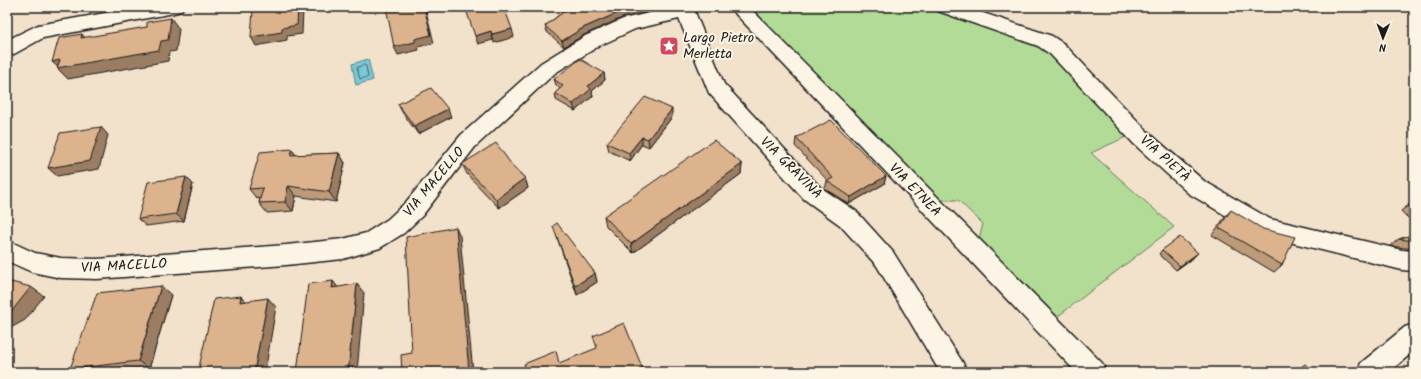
<svg xmlns="http://www.w3.org/2000/svg" width="1421" height="379" font-family="Kalam,sans-serif">
	<rect width="100%" height="100%" fill="#f2e1cb"/>
	<filter id="ink" filterUnits="userSpaceOnUse"><feTurbulence type="fractalNoise" baseFrequency=".025" numOctaves="2"/><feDisplacementMap in="SourceGraphic" scale="8" xChannelSelector="R" yChannelSelector="G"/><feConvolveMatrix kernelMatrix="1 2 1 2 8 2 1 2 1" color-interpolation-filters="sRGB"/></filter>
	<g filter="url(#ink)">
		<path fill="#b2db98" stroke="#677c5a" d="M750,7H936L1041,46L1051,52L1128,136L1091,153L1174,227L1057,317L979,238L983,224L958,200H941Z"/>
		<path fill="#7ac9d7" stroke="#54848c" d="M368,59L373,80L356,85L352,64Z"/>
		<g fill="none" stroke-linecap="round" stroke-linejoin="round">
			<path stroke="#426167" stroke-width="1" d="M364,65L366,66L368,77L360,79L357,68Z"/>
			<defs>
				<g id="minor">
					<path d="M139,7H183L181,11L174,13L43,38L14,54L7,56V40L38,25Z"/>
					<path d="M675,7H693L724,84L820,187L856,211L893,252L963,363L967,372H940L877,266L840,225L804,199L709,93L679,19L635,29L599,46L555,73L475,147L422,216L404,233L380,248L343,259L286,265L97,279L61,278L32,272L7,261V240L35,253L61,258L97,259L286,245L343,239L366,233L388,219L406,202L461,135L541,63L585,36L623,19Z"/>
					<path d="M936,7H965L1052,36L1064,44L1148,132L1204,181L1270,219L1402,250L1414,251V271L1402,270L1257,234L1188,193L1134,144L1050,54L1038,46L938,11Z"/>
					<path d="M1414,324V351L1389,372H1357L1361,363L1405,327Z"/>
				</g>
				<path id="major" d="M729,7H749L1102,363L1106,372H1076Z"/>
			</defs>
			<use href="#minor" stroke="#1c1c1c" stroke-width="3"/>
			<use href="#major" stroke="#1c1c1c" stroke-width="3"/>
			<use href="#minor" fill="#fcf5e5" fill-rule="evenodd"/>
			<use href="#major" fill="#fcf5e5" fill-rule="evenodd"/>
		</g>
		<g fill="#bd9a79" stroke="#1c1c1c">
			<path d="M559,7H668L622,18L584,35L564,47L547,32L545,26L564,11Z"/>
			<path d="M604,73L605,80L592,91L593,96L575,111L556,100L555,93L560,89L556,85L554,79Z"/>
			<path d="M398,104L451,117L418,134L402,112Z"/>
			<path d="M672,117L649,147L642,144L630,161L609,151L607,143Z"/>
			<path d="M796,138L886,176L884,184L849,204L825,189L827,181H828L795,146Z"/>
			<path d="M339,153L345,163L336,202L296,196L293,211L267,213L259,203L260,198L257,199L249,189L295,155Z"/>
			<path d="M462,164L514,168L525,178L528,188L499,208L467,174Z"/>
			<path d="M742,164L741,174L633,253L606,226L604,216Z"/>
			<path d="M186,177L193,184L184,221L146,226L138,219Z"/>
			<path d="M1414,203V224L1401,211L1410,204Z"/>
			<path d="M1231,210L1282,265L1274,272L1212,235L1225,217Z"/>
			<path d="M553,226L595,273L597,282L577,295Z"/>
			<path d="M1414,234V249L1390,246L1399,239Z"/>
			<path d="M1162,250L1198,253L1194,257L1176,270L1159,254Z"/>
			<path d="M171,295L149,369L123,372H75L70,369Z"/>
		</g>
		<g fill="#9a7d63" stroke="#1c1c1c">
			<path d="M298,7H302L303,10L302,34L287,36V40L256,46L251,37Z"/>
			<path d="M424,7H425L434,43L418,47L419,50L398,55L394,47Z"/>
			<path d="M639,7H668L622,18L584,35L564,47L562,41L583,28L622,11Z"/>
			<path d="M171,18L179,29L176,51L169,52L168,61L68,79L57,68H59L52,62Z"/>
			<path d="M512,29L514,37L494,43L492,34Z"/>
			<path d="M491,31L493,40L478,44L475,36Z"/>
			<path d="M82,34L91,45L81,38Z"/>
			<path d="M604,73L605,80L592,91L593,96L575,111L573,104L588,86Z"/>
			<path d="M448,109L451,117L418,134L414,126Z"/>
			<path d="M672,109V117L649,147L648,139Z"/>
			<path d="M101,127L108,135L99,169L57,176L48,168Z"/>
			<path d="M642,137V144L630,161L629,153Z"/>
			<path d="M292,149L299,160L290,155Z"/>
			<path d="M339,153L345,163L336,202L329,192Z"/>
			<path d="M742,164L741,174L633,253L631,244Z"/>
			<path d="M886,176L884,184L849,204L851,197Z"/>
			<path d="M186,177L193,184L184,221L176,214Z"/>
			<path d="M525,178L528,188L499,208L496,199Z"/>
			<path d="M288,186L296,196L293,211L285,202Z"/>
			<path d="M456,227L460,236L473,372H463Z"/>
			<path d="M1198,253L1194,257L1176,270L1180,266Z"/>
			<path d="M595,273L597,282L577,295L575,286Z"/>
			<path d="M333,281L340,290L332,288Z"/>
			<path d="M357,284L364,293L357,372H348Z"/>
			<path d="M161,286L171,295L149,369L138,361Z"/>
			<path d="M31,287L44,296L25,320L7,330V314Z"/>
			<path d="M241,296L250,305L240,302Z"/>
			<path d="M268,298L276,307L265,372H254Z"/>
		</g>
		<g fill="#dcb38d" stroke="#1c1c1c">
			<path d="M267,7H298L297,25L282,28V32L251,37L253,9Z"/>
			<path d="M386,7H424L431,35L415,39V42L394,47Z"/>
			<path d="M465,7H504L512,29L492,34L491,31L475,36Z"/>
			<path d="M565,7H639L622,11L583,28L562,41L545,26L567,9Z"/>
			<path d="M171,18L168,40L161,41L159,50L57,68L60,60L52,62L59,38L82,34L81,38L147,27V22Z"/>
			<path d="M580,59L604,73L588,86L591,89L573,104L555,93L563,86L554,79Z"/>
			<path d="M431,88L448,109L414,126L398,104Z"/>
			<path d="M645,97L672,109L648,139L642,137L629,153L607,143Z"/>
			<path d="M831,120L886,176L851,197L827,181L833,178L796,138Z"/>
			<path d="M101,127L90,161L48,168L60,133Z"/>
			<path d="M714,140L742,164L631,244L604,216Z"/>
			<path d="M496,143L514,168L525,178L496,199L462,164Z"/>
			<path d="M292,149L290,155L339,153L329,192L288,186L285,202L259,203L263,188L249,189L260,152Z"/>
			<path d="M186,177L176,214L138,219L148,182Z"/>
			<path d="M1414,203V208L1410,204Z"/>
			<path d="M1231,210L1263,229L1295,237L1282,265L1219,228Z"/>
			<path d="M557,223L595,273L575,286L553,226Z"/>
			<path d="M456,227L469,371L463,372H402L401,355L412,353L406,237Z"/>
			<path d="M1414,234V241L1399,239Z"/>
			<path d="M1180,237L1198,253L1180,266L1162,250Z"/>
			<path d="M7,281L31,287L11,312L7,314Z"/>
			<path d="M333,281L332,288L357,284L348,372H297L308,284Z"/>
			<path d="M161,286L138,361L70,369L97,293Z"/>
			<path d="M241,296L240,302L268,298L254,372H198L214,299Z"/>
			<path d="M624,323L644,372H527L524,364L556,351L559,363L597,348L593,336Z"/>
			<path d="M1305,364L1314,372H1294Z"/>
		</g>
	</g>
	<defs>
		<symbol id="sight-square" viewBox="-11 -11 22 22"><rect x="-9" y="-9" width="18" height="18" rx="4" fill="#d1495b" stroke="#fcf5e5"/><path d="M0-6L1.8-2.2L6-1.7L2.9 1.2L3.7 5.4L0 3.3L-3.7 5.4L-2.9 1.2L-6-1.7L-1.8-2.2Z" fill="#fff"/></symbol>
	</defs>
	<g fill-rule="evenodd">
		<use href="#sight-square" x="658" y="35" width="22" height="22"/>
	</g>
	<g text-anchor="middle" dominant-baseline="central" stroke-width="4" stroke-linejoin="round" paint-order="stroke">
		<g font-size="14" fill="#1c1c1c" stroke="#fcf5e5" text-anchor="start">
			<text x="683" y="38">Largo Pietro<tspan x="683" dy="16">Merletta</tspan></text>
		</g>
		<g font-size="14" fill="#1c1c1c" stroke="#fcf5e5">
			<text transform="translate(1165 159) rotate(42)">VIA PIETÀ</text>
			<text transform="translate(791 168) rotate(45)">VIA GRAVINA</text>
			<text transform="translate(434 182) rotate(-50)">VIA MACELLO</text>
			<text transform="translate(915 190) rotate(46)">VIA ETNEA</text>
			<text transform="translate(124 266) rotate(-3)">VIA MACELLO</text>
		</g>
	</g>
	<rect width="1421" height="379" fill="none" stroke="#fcf5e5" stroke-width="24"/>
	<rect x="12" y="12" width="1397" height="355" fill="none" stroke="#1c1c1c" stroke-width="1.5" filter="url(#ink)"/>
	<g transform="translate(1383 38) rotate(181)" stroke="#fcf5e5" stroke-width="3" paint-order="stroke">
	<path d="M0-3L7 15L0 10L-7 15Z" fill="#1c1c1c"/>
	<text y="-6" font-size="11" font-weight="bold" text-anchor="middle" fill="#1c1c1c">N</text>
	</g>
</svg>
